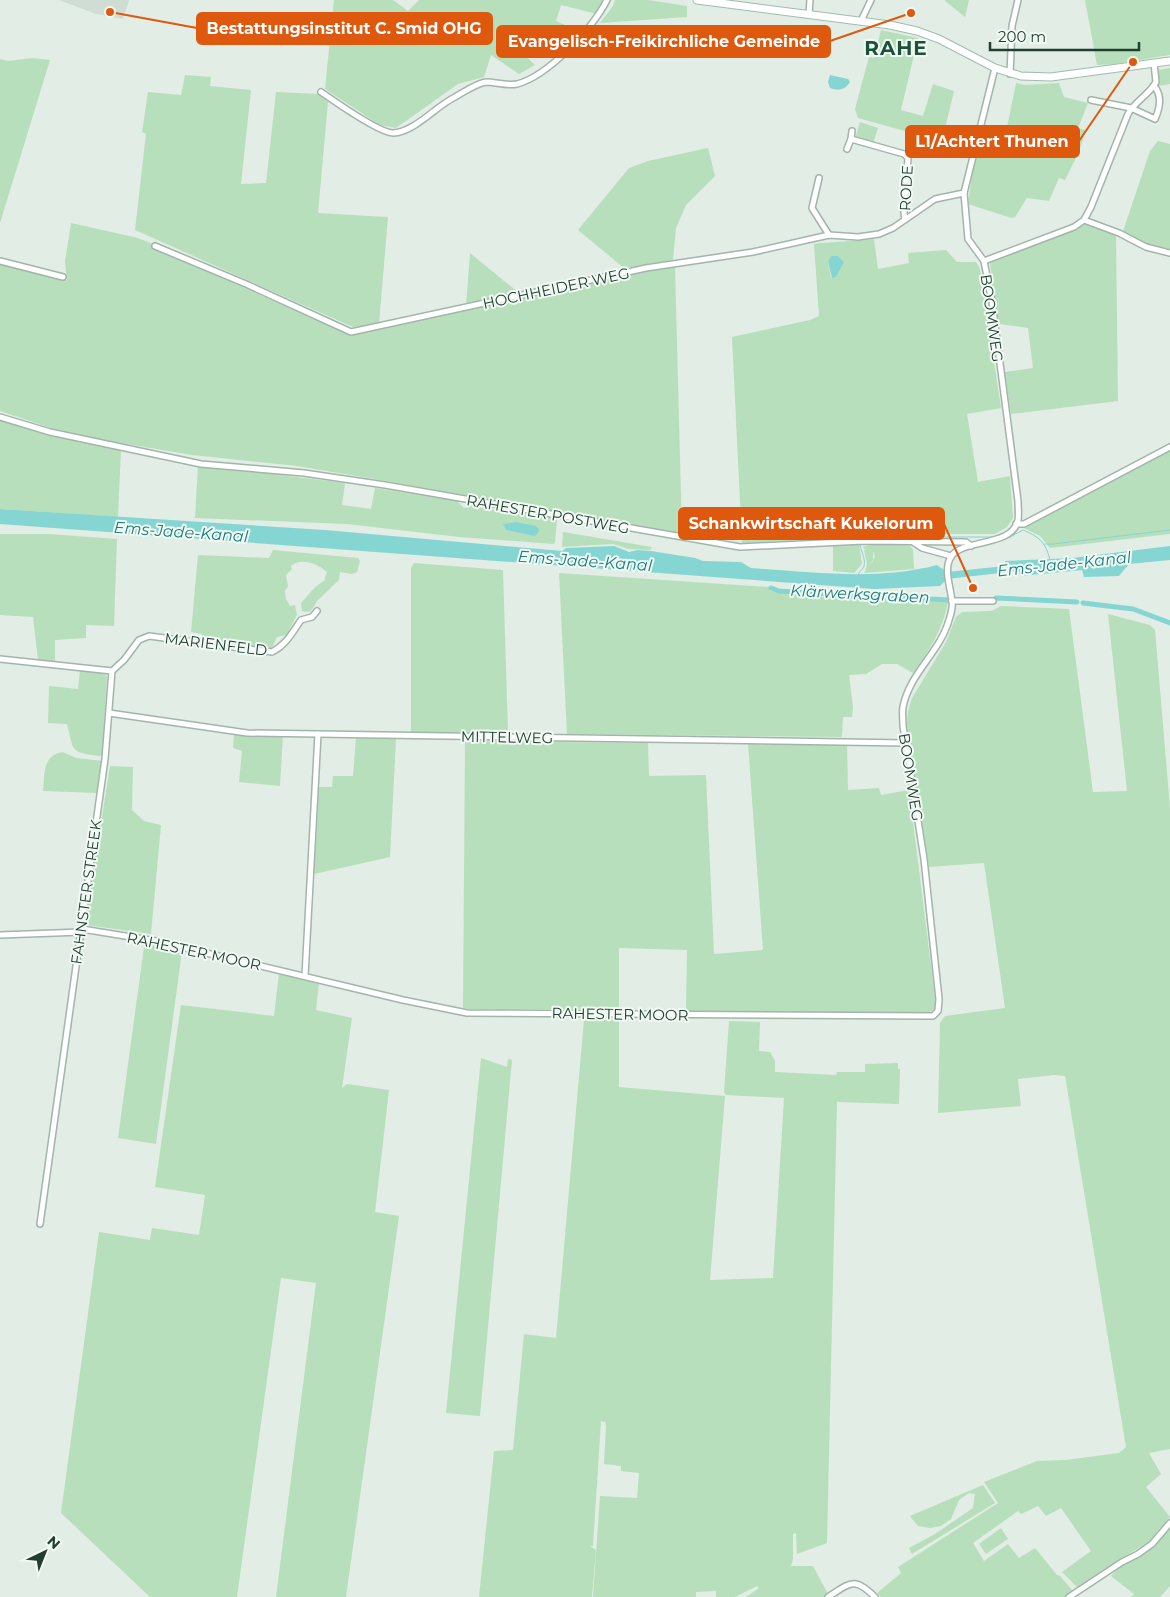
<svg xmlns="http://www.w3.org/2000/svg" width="1170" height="1597" font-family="Montserrat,sans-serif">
	<rect width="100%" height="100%" fill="#e1ede5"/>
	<path fill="#cfddd4" d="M59,0H129L123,19L96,14Z"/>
	<g fill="#b8dfbb" fill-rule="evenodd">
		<path d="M334,0H393L408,11L419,0H603L597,14L561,5L556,21L565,25L563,28L573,37L563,46L545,31L534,43L528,58L535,65L519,74L491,55L484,77L458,84L396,128L380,125L325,89Z"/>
		<path d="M615,0H648L687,6V17L600,23L613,6Z"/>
		<path d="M945,0H969L965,17L945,1Z"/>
		<path d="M1085,0H1170V55L1115,64L1097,65Z"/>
		<path d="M881,30L918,38L901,110L923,116L933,84L954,91L941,145L919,139V135L858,118L855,109L869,57L874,58Z"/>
		<path d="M32,58L50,60L0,223V59L8,61Z"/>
		<path d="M1170,68V84L1159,86L1157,70Z"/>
		<path d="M185,75L211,77L210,86L251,90L241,184L266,183L276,92L319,94L328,102L318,213L388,217L379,324L353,327L135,230L146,134L142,132L148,92L181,95Z"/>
		<path d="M1016,83L1025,85L1059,83L1064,97L1088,103L1078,128L1086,130L1079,152L1065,180L1059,178L1049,201L1027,198L1015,217L1011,218L968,204L976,147L1002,152Z"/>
		<path d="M860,122L878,128L873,144L855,139Z"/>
		<path d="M1158,141L1170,144V250L1149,247L1123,231L1150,151Z"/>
		<path d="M708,148L715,176L686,205L676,228L673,260L624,268L578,230L629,168L648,161Z"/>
		<path d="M71,223L138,238L153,244L154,248L351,335L647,269L675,266L682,535L392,482L297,466L192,455L109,441L51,428L0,411V263L67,280L65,261Z"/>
		<path d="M1090,223L1116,235L1118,401L1011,414L1005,372L1033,368L1028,328L999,324L990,263Z"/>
		<path d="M874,239L878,269L909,263L908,253L946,250L957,262H976L980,269L1001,408L967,414L978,482L1010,476L1013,518L1007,527L995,534H865L860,538L742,543L732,337L810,320L819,316L814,244C834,241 854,242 874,239ZM838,256L844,262L831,278L828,262Z"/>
		<path d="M470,253L519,293L466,306Z"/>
		<path d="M0,419L121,449L118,517L0,509Z"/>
		<path d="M1170,451V534L1050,548L1040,536L1024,528Z"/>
		<path d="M198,465L345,483L342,505L371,509L375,488L457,501L464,508L470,506L557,519L555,542L554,544L459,537L347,524L195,518Z"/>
		<path d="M563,532L652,547L650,550L628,549L613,544L562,547Z"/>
		<path d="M0,534H49L117,539L114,626L86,625V638L55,640V662L38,660L33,617L0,615Z"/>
		<path d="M859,544L862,564L854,573L833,571V545Z"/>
		<path d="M873,544H896L910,546L913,550L914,569L864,573L875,557L873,551V561L865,571L867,564L864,550L867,549H864L863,547Z"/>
		<path d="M273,550L358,558L360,561L357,572L352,574L340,572L339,580L317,601L311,611L306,612L302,611L301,603C309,595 314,586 324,581L327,572C318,564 302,557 291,566L292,569L286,575L288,586L285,591L286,599L290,606L295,605L297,615L286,635L277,637L272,648L203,640L202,634L191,632L198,555L269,558Z"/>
		<path d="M414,563L503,570L508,733L411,732V568Z"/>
		<path d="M559,573L769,587L771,591L808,596L948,602C943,629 929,651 913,673L897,664H882L866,674L849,675L853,707L852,717H843L842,737L567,734Z"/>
		<path d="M1001,606L1069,609L1093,792L1127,791L1108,614L1150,625L1155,630L1170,808V1449L1149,1453L1161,1474L1146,1487L1170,1517L1150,1541L1117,1561L1078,1588L1062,1572L1091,1551L1061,1508L1046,1516L1038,1506L1021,1514L1018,1511L973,1543L984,1561L1008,1544L1019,1558L1035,1548L1057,1575L1060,1576L1073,1591L1067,1597H881L877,1593L901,1573L898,1567L998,1503L984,1482L1037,1461L1065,1460L1119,1453L1126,1447L1065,1076L1054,1075L1018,1079L1021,1106L938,1113L940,1023L945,1016L1005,1008L984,863L929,867L907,724L908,711L912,698L946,642L956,617L962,612L991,611Z"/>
		<path d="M80,670L104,673L107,677L102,755L99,756C70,752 74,752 67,724L48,723L49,686L78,689Z"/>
		<path d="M234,734L283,736L280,786L239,782L242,751L233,748Z"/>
		<path d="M356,738L396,739L390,857L314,874L319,787H332L333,776H353Z"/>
		<path d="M465,741L648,743L649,776L706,775L714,954L763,950L748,744L847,745L848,790L879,788L881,795L909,790L936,1006L934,1010L923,1015L686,1011L687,950L619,948V1009H469L463,1008Z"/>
		<path d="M63,752L76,758L103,761L97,793L43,791C45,774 42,755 63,752Z"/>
		<path d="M110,766L133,767L132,810L144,821L161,825L151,934L86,925V919Z"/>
		<path d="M148,943L182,951L156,1144L118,1138L144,947Z"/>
		<path d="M279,973L319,983L316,1010L352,1018L342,1088L347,1084L389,1090L375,1212L399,1216L346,1597H276L316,1283L281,1278L237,1597H150L61,1513L99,1232L150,1240L152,1228L199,1235L205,1195L155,1187L181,1005L274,1016Z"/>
		<path d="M584,1020H619V1087L725,1096L710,1280L773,1278L784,1098L726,1095L724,1092L729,1021L760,1022L759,1051L770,1052L775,1061V1072L836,1075L837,1072H865V1064L898,1063V1069H900L899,1104L837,1102L827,1543L797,1554L796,1533L793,1534V1559L791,1566H813L828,1594L823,1597H746L759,1588L757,1586L735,1597H716V1591L696,1592V1597H593L600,1496L637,1498L639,1473L621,1471V1466L604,1464L606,1426L605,1422L601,1421L593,1546H590L596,1550L592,1597H479L494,1451L513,1450L524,1334L556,1338Z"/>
		<path d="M481,1058L507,1067L508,1059L512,1060L480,1416L446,1413Z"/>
		<path d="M983,1485L995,1503L912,1554L909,1548L935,1534L973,1508L975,1494L969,1493L959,1500L951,1519L941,1526L930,1528L918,1526L910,1516Z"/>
		<path d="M1001,1528L1008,1539L986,1554L979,1544Z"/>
		<path d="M1170,1530V1586L1160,1597H1131L1134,1594L1111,1576L1121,1565L1143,1555L1155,1545L1166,1532Z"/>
	</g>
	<g fill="#85d6d3">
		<path d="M830,75L848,79L850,82C845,90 839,91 830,88L828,82Z"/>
		<path d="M831,256H838L844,262L836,277L832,278L828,262Z"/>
		<path d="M0,509L325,530L562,551L566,548L614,546L629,552L638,550L651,551L695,558L703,561L741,562L751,568C812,572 876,581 937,565L947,572L1005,566V561L1072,558L1170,546V560L1129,564L1119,576L1084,577L1082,570L1020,576L1019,571L947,579L940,586L874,589L0,524Z"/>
		<path d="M516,522L536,526L539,530L538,533L535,536L506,530L503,524Z"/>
	</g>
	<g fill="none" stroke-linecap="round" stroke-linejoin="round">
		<g stroke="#85d6d3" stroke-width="1">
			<path d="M943,537H993"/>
			<path d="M1010,537L1023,530C1040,537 1046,543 1050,560"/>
			<path d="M867,538L870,537H936"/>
			<path d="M1045,544H1053L1170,530"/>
			<path d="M858,576C859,570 862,571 864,566C866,559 861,552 860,545"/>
		</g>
		<g stroke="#85d6d3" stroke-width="5">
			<path d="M771,588L779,591L811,593L949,600"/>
			<path d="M996,598L1077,602"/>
			<path d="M1083,603L1133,609L1170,623"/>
		</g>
		<defs>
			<g id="street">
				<path d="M809,14L810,0"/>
				<path d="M861,21L871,0"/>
				<path d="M1010,74L1012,26L1018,0"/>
				<path d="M321,92C334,101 379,133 393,133C415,132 436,106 455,97C464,92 477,83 486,82C496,82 506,86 517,84C548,76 593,28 607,0"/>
				<path d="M1091,100L1131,108L1155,119C1160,108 1162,95 1154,86"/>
				<path d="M852,131L851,139L904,154L908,158L904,213L905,219"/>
				<path d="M847,149L851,139"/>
				<path d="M819,178L812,208L829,235"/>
				<path d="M1084,220L1119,233L1146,247L1170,253"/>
				<path d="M155,246L246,284L351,332L646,268L753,252L829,235L858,237L879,234L893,228L935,199L964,193"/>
				<path d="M0,261L63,277"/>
				<path d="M984,261L1074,227L1084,220L1091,207L1128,114C1135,101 1149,95 1156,82L1154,63"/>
				<path d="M0,417L50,432L201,464L304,473L385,485L740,547L863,541L966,542L971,546"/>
				<path d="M1016,524H1024L1170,447"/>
				<path d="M913,542L922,548L951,556"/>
				<path d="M952,601H993"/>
				<path d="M0,659L112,671L105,759L40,1224"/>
				<path d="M112,671L124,660L139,640L149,636L272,652C286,645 292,633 301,620L312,617L317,611"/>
				<path d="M109,713L247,733L906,743"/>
				<path d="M82,929L156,941L403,1000L467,1013L933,1016L938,1011L939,999L924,859L903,726C903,720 902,713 903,707C909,674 940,652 949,620C951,614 953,608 952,602C951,588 943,569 951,557C962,538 1012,548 1018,520C1019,514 1018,507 1018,501L992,302L984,261L968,239L964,193L995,68"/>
				<path d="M0,935L82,932"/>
				<path d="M305,976L318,734"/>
				<path d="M828,1597C850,1583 854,1576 875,1597"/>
				<path d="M1069,1597L1122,1562L1138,1554L1152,1544L1170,1523"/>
			</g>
			<path id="secondary" d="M697,0L890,25L917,31L939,39L995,68L1021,76L1051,77L1170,61"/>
		</defs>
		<use href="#street" stroke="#a3b5ab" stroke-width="8"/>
		<use href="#secondary" stroke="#a1bcae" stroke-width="9"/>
		<use href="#street" stroke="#fff" stroke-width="5"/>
		<use href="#secondary" stroke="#fff" stroke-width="7"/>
	</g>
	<g text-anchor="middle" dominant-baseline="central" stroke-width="4" stroke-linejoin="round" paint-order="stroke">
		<g font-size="15" fill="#203f30" stroke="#f2f9f4">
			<text transform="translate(906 188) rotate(-87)">RODE</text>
			<text transform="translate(556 288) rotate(-12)">HOCHHEIDER WEG</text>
			<text transform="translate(992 318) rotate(82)">BOOMWEG</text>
			<text transform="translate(548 514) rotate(10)">RAHESTER POSTWEG</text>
			<text transform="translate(216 644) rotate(7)">MARIENFELD</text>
			<text transform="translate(507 737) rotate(1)">MITTELWEG</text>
			<text transform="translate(911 777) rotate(81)">BOOMWEG</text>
			<text transform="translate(86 892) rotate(-82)">FAHNSTER STREEK</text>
			<text transform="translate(194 951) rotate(12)">RAHESTER MOOR</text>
			<text transform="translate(620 1014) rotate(1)">RAHESTER MOOR</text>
		</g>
		<g font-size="16" font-style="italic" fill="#167f7c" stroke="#f2f9f4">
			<text transform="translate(181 532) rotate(4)">Ems-Jade-Kanal</text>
			<text transform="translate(585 561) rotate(4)">Ems-Jade-Kanal</text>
			<text transform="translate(1064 564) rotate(-6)">Ems-Jade-Kanal</text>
			<text transform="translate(860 594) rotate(3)">Klärwerksgraben</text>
		</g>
		<g font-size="20" font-weight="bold" letter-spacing="1" fill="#1a523a" stroke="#f2f9f4">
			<text x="896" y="48">RAHE</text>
		</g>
	</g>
	<path fill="none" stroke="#de580e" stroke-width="2" d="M110 12L197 28M911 13L830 41M1133 62L1079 141M973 588L944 524"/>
	<g fill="#de580e" stroke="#f2f9f4" stroke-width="2">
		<circle cx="110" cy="12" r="5"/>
		<circle cx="911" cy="13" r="5"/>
		<circle cx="1133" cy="62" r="5"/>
		<circle cx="973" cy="588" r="5"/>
	</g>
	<g fill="#de580e" stroke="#de580e" stroke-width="2">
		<rect x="197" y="13" width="295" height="31" rx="5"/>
		<rect x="497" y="26" width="333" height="31" rx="5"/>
		<rect x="906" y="126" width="173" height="31" rx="5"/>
		<rect x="679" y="508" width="265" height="31" rx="5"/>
	</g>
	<g font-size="16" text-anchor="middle" font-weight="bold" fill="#fff">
		<text x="344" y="34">Bestattungsinstitut C. Smid OHG</text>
		<text x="664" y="47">Evangelisch-Freikirchliche Gemeinde</text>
		<text x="992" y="147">L1/Achtert Thunen</text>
		<text x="811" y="529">Schankwirtschaft Kukelorum</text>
	</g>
	<g transform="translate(45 1552) rotate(43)" stroke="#f2f9f4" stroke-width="4" paint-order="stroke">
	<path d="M0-4L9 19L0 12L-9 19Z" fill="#203f30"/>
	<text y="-8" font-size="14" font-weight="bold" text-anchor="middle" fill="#203f30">N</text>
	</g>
	<path d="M990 42v8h149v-8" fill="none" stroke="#203f30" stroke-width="2.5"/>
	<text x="998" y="42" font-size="15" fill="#203f30" stroke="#f2f9f4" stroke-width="4" paint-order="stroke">200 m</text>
</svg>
